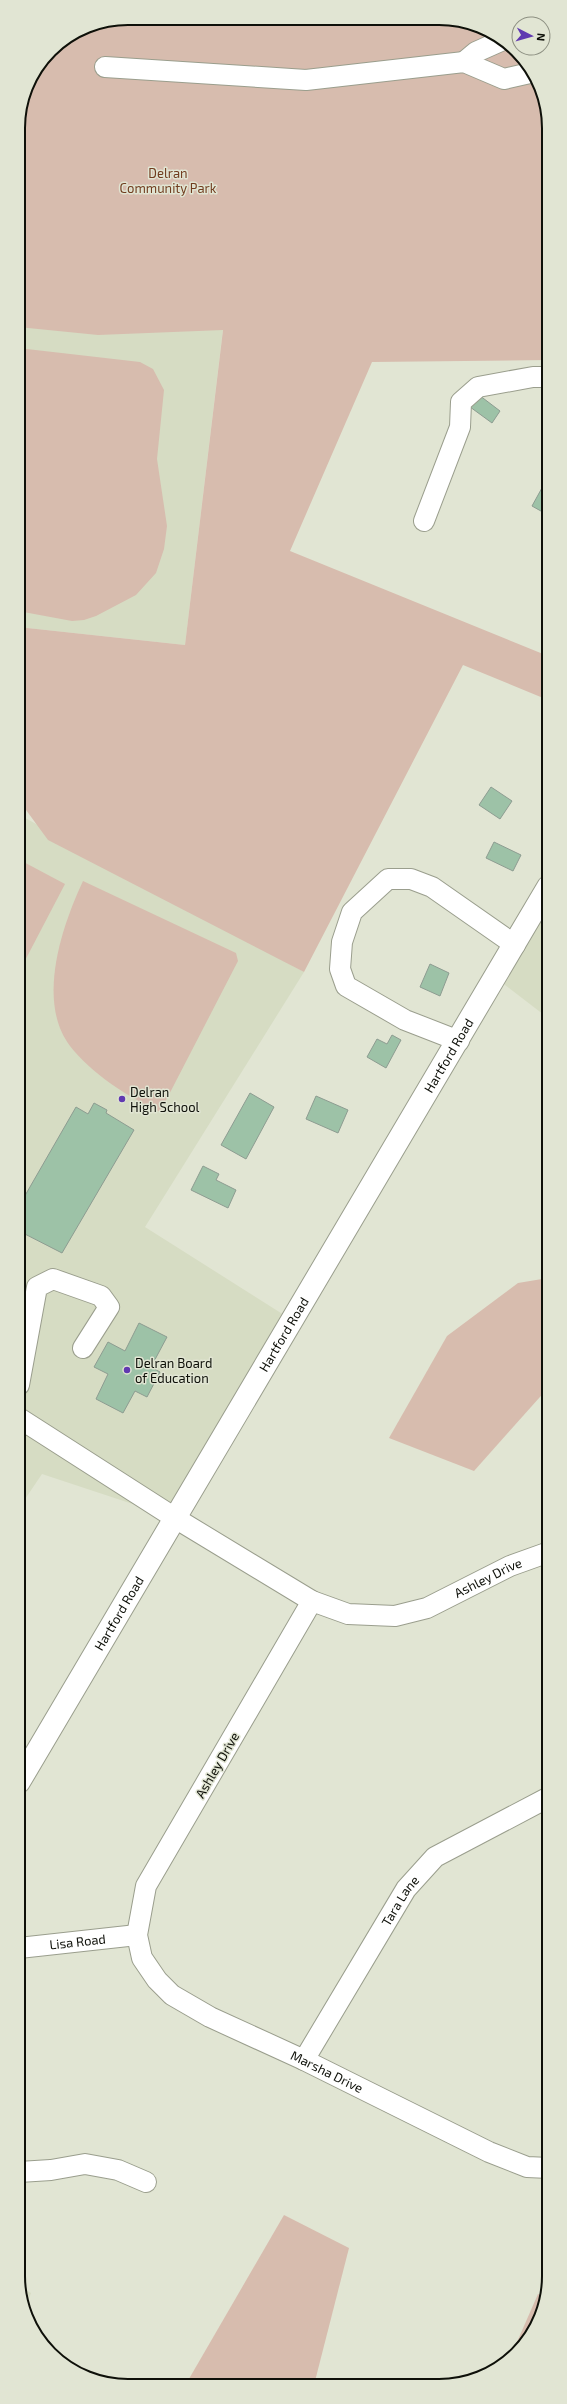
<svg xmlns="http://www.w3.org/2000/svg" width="567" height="2404" font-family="'Exo 2',sans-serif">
	<rect width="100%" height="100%" fill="#e1e5d3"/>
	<g fill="#d6dcc3">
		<path d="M18,318L223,329L185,645L18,627Z"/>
		<path d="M18,814L304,972L145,1227L292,1320L175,1518L42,1474L19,1508Z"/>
		<path d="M548,887V1018L496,978Z"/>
		<path d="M19,2286L31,2293L25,2309L19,2290Z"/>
	</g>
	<g fill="#d7bcae">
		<path d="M128,18L460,20L494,33L521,55L548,114V360L372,362L290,551L548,656V700L463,665L304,972L48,840L18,799V627L185,645L223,330L98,335L18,327V121L26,86L50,50L86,26Z"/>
		<path d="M18,348L140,362L153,369L164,390L157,459L167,526L164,549L156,573L136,595L96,616L84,620L72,621L18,611Z"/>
		<path d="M18,859L65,884L19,972Z"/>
		<path d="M83,881L236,953L238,961L160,1112C128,1097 92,1074 70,1046C36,1001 62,926 83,881Z"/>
		<path d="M548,1278V1388L474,1471L389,1438L447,1336L518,1283Z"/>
		<path d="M284,2215L349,2248L314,2385L186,2384Z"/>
		<path d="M538,2294L545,2297C540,2321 529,2342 510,2358Z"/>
	</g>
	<g fill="#9dc2a7" stroke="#8d9c91">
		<path d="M475,392L500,411L492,423L466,404Z"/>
		<path d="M548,477V515L532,506Z"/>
		<path d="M491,787L512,801L500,819L479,805Z"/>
		<path d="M494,842L521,855L513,871L486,858Z"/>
		<path d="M430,964L449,973L440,996L420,987Z"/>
		<path d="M392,1035L401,1040L386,1068L367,1057L377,1039L387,1044Z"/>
		<path d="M250,1093L274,1107L246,1159L221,1145Z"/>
		<path d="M316,1096L348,1110L338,1133L306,1119Z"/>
		<path d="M94,1103L107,1110L106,1113L134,1130L62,1253L19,1231V1206L76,1107L88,1114Z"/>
		<path d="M203,1166L219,1174L216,1180L236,1190L228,1208L191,1190Z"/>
		<path d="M139,1323L167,1337L151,1367L160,1372L147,1397L135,1391L123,1413L96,1399L108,1374L94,1367L108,1342L125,1351Z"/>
		<path d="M19,1654L24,1657L19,1667Z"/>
	</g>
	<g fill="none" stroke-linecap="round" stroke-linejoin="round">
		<defs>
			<g id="minor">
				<path d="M464,62L476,52L503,40"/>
				<path d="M105,67L306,80L464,62L504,79L530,73"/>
				<path d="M424,521L460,427L461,402L478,387L533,377H548"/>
				<path d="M459,1041L405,1020L346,986L340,969L342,942L352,912L388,879H411L432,887L515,945"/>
				<path d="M19,1385L37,1287L53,1279L101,1296L109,1307L83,1348"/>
				<path id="s1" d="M19,1418L175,1518L312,1601L348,1614L395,1616L427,1608L510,1566L549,1552"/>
				<path id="s2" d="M312,1601L146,1886L137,1935L142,1958L157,1980L172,1995L210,2017L304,2060L489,2152L527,2167L549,2168"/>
				<path id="s3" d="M19,1948L137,1935"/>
				<path id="s4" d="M304,2060L406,1889L435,1857L549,1797"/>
				<path d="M19,2172L51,2170L85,2164L118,2170L146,2182"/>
			</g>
			<g id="major">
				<path id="s5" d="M19,1782L548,887"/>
			</g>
		</defs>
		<use href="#minor" stroke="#9a9e8d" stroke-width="22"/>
		<use href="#major" stroke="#9a9e8d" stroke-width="24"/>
		<use href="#minor" stroke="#fff" stroke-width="20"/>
		<use href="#major" stroke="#fff" stroke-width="22"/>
	</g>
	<g fill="#6039b1" stroke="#e1e5d3" stroke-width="1.5">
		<circle cx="122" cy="1099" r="4"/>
		<circle cx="127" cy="1370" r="4"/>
	</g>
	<g text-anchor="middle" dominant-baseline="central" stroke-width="3" stroke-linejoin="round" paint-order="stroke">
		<g font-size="13" fill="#713d1f" stroke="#e1e5d3">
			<text x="168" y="173">Delran<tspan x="168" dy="15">Community Park</tspan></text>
		</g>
		<g font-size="13" fill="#0e1009" stroke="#e1e5d3">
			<text stroke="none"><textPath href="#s5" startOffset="844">Hartford Road</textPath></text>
			<text stroke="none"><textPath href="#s5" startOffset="520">Hartford Road</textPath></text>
			<text stroke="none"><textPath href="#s1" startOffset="532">Ashley Drive</textPath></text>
			<text stroke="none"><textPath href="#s5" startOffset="196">Hartford Road</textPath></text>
			<text transform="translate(217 1765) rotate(-60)">Ashley Drive</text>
			<text stroke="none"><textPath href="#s4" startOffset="186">Tara Lane</textPath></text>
			<text stroke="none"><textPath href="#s3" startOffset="59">Lisa Road</textPath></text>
			<text stroke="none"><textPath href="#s2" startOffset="624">Marsha Drive</textPath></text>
		</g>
		<g font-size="13" fill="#0e1009" stroke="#e1e5d3" text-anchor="start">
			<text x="130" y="1092">Delran<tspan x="130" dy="15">High School</tspan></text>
			<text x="135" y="1363">Delran Board<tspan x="135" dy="15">of Education</tspan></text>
		</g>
	</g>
	<path d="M0 0H567V2404H0ZM128 25H439A103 103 0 0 1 542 128V2276A103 103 0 0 1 439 2379H128A103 103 0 0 1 25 2276V128A103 103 0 0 1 128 25Z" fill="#e1e5d3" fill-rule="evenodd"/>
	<path fill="none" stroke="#0e1009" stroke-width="2" d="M128 25H439A103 103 0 0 1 542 128V2276A103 103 0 0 1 439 2379H128A103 103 0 0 1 25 2276V128A103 103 0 0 1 128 25Z"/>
	<g transform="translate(531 36) rotate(96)"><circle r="19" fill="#e1e5d3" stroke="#8d9082"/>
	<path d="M0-3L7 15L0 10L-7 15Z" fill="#6039b1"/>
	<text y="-6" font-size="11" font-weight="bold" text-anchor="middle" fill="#0e1009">N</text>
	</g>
</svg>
